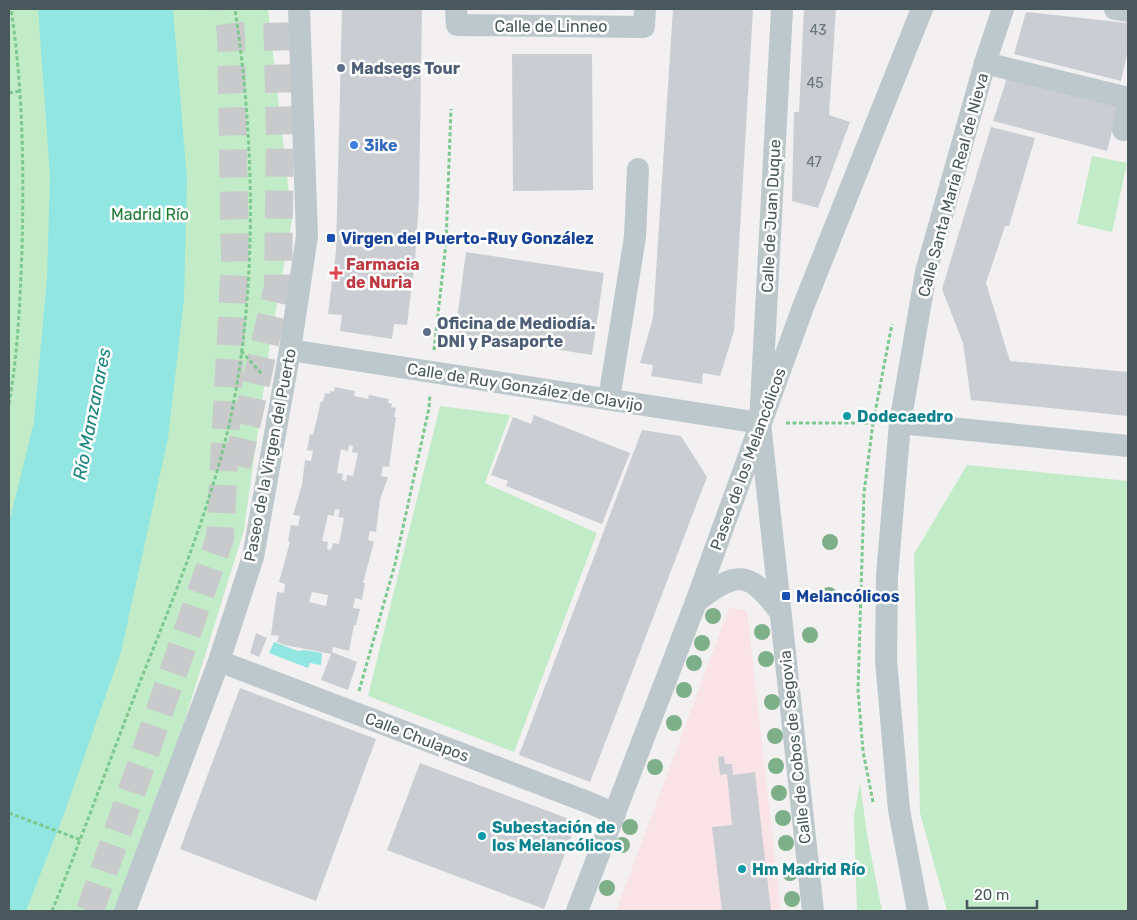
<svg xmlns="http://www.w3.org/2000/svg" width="1137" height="920" font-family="Rubik,sans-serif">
	<rect width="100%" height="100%" fill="#f2f0f0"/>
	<path fill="#f9e3e7" d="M729,608L747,610L781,911H616Z"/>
	<g fill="#c2ecc7">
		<path d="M9,9H268L292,220L270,344L244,530L170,768L117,911H9Z"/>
		<path d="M1092,156L1127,163L1112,232L1077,224Z"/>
		<path d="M440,406L510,415L485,483L597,533L514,752L368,696Z"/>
		<path d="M967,465L1128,481V911H947L920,813L914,554Z"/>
		<path d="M860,783L867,834L882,911H857L854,816Z"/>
	</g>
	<g fill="#92e6e1">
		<path d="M38,9H173L187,180L184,299L168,438L121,652L64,814L26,911H9V524L34,421L47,278L50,175Z"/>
		<path d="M274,642L298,651L304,650L322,653L321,665L310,663L308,668L269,653Z"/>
	</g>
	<g fill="#caced2" fill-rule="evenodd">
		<path d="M342,9H422L419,200L415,260L407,325L394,324L392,339L340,331L342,315L328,314L336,251Z"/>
		<path d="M673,9H753L734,331L720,376L703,373L702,384L651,376L653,365L640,363L653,318Z"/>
		<path d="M804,9H836L829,115L850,122L818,208L792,201L794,112H799Z"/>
		<path d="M1026,12L1128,23V50L1121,81L1014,54Z"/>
		<path d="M512,54H592L593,190L513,191Z"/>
		<path d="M1008,75L1119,103L1107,151L993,121Z"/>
		<path d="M991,127L1035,138L1009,226H1005L986,283L1010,361L1128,372V416L971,400L963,343L942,289Z"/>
		<path d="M466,252L604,273L592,355L455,334Z"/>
		<path d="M335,387L355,391L354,396L368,399L369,395L389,399L388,403L392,404L391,407L396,408L394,417H396L389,467L383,466L381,476L388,477L380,500L376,532L370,531L368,540L374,542L363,583H365L362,600L355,598L353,608L360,609L356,625H354L349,651L333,647L332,652L357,662L348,690L321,680L331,654L285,645L277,642L279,636L271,635L277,592L284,593L285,584L279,582L290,542L288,541L291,525L298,526L300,516L293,515L302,485L305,460L311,461L313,451L307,450L310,434L313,435L321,401L323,402L325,393L330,394V391L334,392ZM349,445L353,446L352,452L358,453L353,476L347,475L346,481L342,480L343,474L337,473L341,449L348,451ZM335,509L340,510L338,517L344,518L339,544L333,543L331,550L327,549L328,542L322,541L328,515L334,516ZM312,592L328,595L326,606L309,602Z"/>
		<path d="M534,415L630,453L602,524L506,486L508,481L491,475L513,417L531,424Z"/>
		<path d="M642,430L681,436L707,477L590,782L519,755Z"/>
		<path d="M256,633L267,638L259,657L250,653Z"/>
		<path d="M240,688L376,739L316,901L180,849Z"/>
		<path d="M724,756L725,764H732L733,775L755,772L771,911H722L712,827L732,825L727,774L720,775L718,757Z"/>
		<path d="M420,763L577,822L544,909L387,850Z"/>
	</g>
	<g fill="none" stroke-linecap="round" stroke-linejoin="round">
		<g stroke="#c8cacb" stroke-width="28" stroke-dasharray="28 14" stroke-linecap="butt">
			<path d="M237,466L278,286L280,136L277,9"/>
			<path d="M90,911L220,538L235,262L231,34L228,9"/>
		</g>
		<g stroke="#7cc88e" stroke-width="3" stroke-dasharray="4 2.5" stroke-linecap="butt">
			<path d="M9,93L20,91"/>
			<path d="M434,350L446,243L451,109"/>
			<path d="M241,351L262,374"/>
			<path d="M9,404C18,353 20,301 22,249C24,169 23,88 11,9"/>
			<path d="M786,423H875"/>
			<path d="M359,691L395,564L429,408L430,394"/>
			<path d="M873,802L863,751L858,690L864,493L873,423L892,324"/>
			<path d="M9,813L81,840"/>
			<path d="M52,911C82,837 109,762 138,687C172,601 208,516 229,425C258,294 255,141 235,9"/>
		</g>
		<g stroke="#bcc8cb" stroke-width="22">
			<path d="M456,9L457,25L644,27L645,9"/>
			<path d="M782,9L760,423L813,911"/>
			<path d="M1115,9L1128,11"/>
			<path d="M985,63L1128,98"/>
			<path d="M1123,130L1128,105"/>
			<path d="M290,350L760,423"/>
			<path d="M609,399L635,237L638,169"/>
			<path d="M900,423L1128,446"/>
			<path d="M696,602C737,570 749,570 780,612"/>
			<path d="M219,661L590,803L615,814"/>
			<path d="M125,911L219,661L253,557L290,350L307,236L299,9"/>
			<path d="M577,911L696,602L803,307L922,9"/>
			<path d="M918,911L899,810L886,660L887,576L900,423L926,272L985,63L1003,9"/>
		</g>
	</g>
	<g fill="#7daf88">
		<circle cx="830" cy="542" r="8"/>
		<circle cx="829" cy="595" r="8"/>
		<circle cx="713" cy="616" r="8"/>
		<circle cx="762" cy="632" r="8"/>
		<circle cx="810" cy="635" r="8"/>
		<circle cx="702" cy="643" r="8"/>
		<circle cx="766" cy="659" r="8"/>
		<circle cx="694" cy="663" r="8"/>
		<circle cx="684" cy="690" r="8"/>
		<circle cx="772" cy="702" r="8"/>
		<circle cx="674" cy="723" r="8"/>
		<circle cx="775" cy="736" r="8"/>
		<circle cx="776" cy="766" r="8"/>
		<circle cx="655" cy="767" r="8"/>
		<circle cx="779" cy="793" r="8"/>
		<circle cx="783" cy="818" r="8"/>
		<circle cx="630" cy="827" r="8"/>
		<circle cx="786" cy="843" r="8"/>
		<circle cx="622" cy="845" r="8"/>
		<circle cx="790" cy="873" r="8"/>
		<circle cx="607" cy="888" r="8"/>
		<circle cx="792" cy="899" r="8"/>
	</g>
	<g fill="#5c6f8a" stroke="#fff" stroke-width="2">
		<circle cx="341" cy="68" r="5"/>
		<circle cx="427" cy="332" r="5"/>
	</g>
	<circle fill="#3f7fe0" stroke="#fff" stroke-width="2" cx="354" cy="145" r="5"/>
	<g fill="#1a4fb4" stroke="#fff" stroke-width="2">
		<rect x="326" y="233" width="10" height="10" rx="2.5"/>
		<rect x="781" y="591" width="10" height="10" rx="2.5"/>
	</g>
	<path fill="#e0444e" stroke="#fff" stroke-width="2" d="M333.5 265.5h5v5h5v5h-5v5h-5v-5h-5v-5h5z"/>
	<g fill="#0f9aa8" stroke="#fff" stroke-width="2">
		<circle cx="847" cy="416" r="5"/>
		<circle cx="482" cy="836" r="5"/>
		<circle cx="742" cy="869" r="5"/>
	</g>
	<g text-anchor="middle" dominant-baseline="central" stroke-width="5" stroke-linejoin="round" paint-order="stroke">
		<g font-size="14" fill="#69767a">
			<text x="818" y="30">43</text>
			<text x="815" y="83">45</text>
			<text x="814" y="162">47</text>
		</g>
		<g font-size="16" fill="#49585c" stroke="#fff">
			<text x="551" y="26">Calle de Linneo</text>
			<text transform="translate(953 185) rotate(-75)">Calle Santa María Real de Nieva</text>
			<text transform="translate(771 216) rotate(-87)">Calle de Juan Duque</text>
			<text transform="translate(525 387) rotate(9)">Calle de Ruy González de Clavijo</text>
			<text transform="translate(270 455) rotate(-79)">Paseo de la Virgen del Puerto</text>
			<text transform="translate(748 459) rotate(-70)">Paseo de los Melancólicos</text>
			<text transform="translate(417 737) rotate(21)">Calle Chulapos</text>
			<text transform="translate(795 747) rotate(-96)">Calle de Cobos de Segovia</text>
		</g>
		<g font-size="16" font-weight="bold" fill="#4e5e75" stroke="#fff" text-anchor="start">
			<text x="351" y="68">Madsegs Tour</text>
			<text x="437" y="323">Oficina de Mediodía.<tspan x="437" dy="18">DNI y Pasaporte</tspan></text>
		</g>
		<g font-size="16" font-weight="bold" fill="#366cbe" stroke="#fff" text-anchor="start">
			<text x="364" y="145">3ike</text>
		</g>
		<g font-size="16" fill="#1e7933" stroke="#fff">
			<text x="150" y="214">Madrid Río</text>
		</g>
		<g font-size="16" font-weight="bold" fill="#164399" stroke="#fff" text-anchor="start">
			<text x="341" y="238">Virgen del Puerto-Ruy González</text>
			<text x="796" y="596">Melancólicos</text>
		</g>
		<g font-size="16" font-weight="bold" fill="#be3a42" stroke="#fff" text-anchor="start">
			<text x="346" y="264">Farmacia<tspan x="346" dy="18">de Nuria</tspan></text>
		</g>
		<g font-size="16" font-weight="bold" fill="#0d838f" stroke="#fff" text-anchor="start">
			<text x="857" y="416">Dodecaedro</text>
			<text x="492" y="827">Subestación de<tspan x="492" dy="18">los Melancólicos</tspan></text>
			<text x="752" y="869">Hm Madrid Río</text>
		</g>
		<g font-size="18" font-style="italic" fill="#16847e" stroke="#fff">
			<text transform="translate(92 414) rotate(-79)">Río Manzanares</text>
		</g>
	</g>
	<rect width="1137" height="920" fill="none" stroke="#49585c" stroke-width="20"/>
	<path d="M967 900v8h70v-8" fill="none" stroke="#49585c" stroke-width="2.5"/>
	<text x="974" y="900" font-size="15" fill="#49585c" stroke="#ffffff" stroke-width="4" paint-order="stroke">20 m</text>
</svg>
